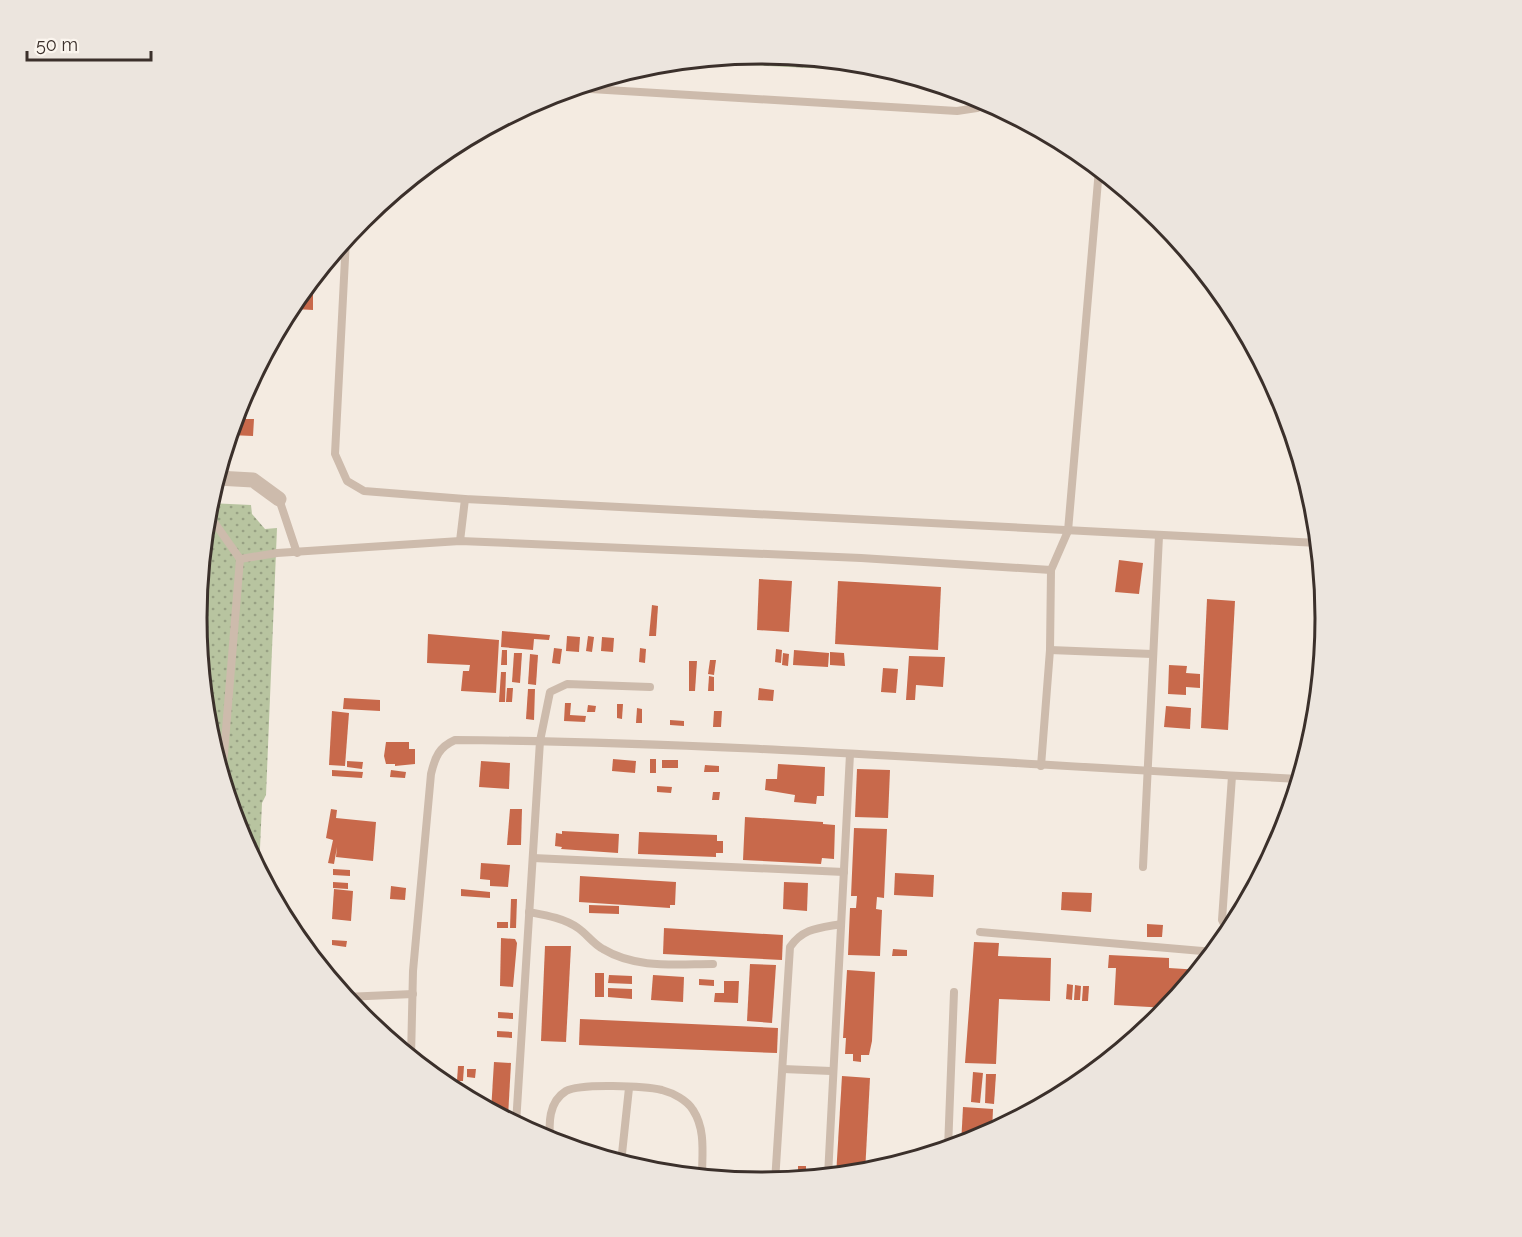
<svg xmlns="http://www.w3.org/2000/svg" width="1522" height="1237" font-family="Raleway,sans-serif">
	<defs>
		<pattern id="forest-firs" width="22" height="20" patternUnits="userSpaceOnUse" patternTransform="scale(1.5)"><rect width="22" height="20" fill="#b8c4a0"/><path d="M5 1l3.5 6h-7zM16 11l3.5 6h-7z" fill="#97a083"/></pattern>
		<pattern id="park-dots" width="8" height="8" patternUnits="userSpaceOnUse" patternTransform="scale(1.5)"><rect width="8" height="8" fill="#b8c4a0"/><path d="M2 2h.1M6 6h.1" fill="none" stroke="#97a083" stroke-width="1.8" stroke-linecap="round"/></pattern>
	</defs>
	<rect width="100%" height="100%" fill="#f4ebe1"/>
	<path fill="url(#forest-firs)" d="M761,54L871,65L893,72L685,62Z"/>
	<path fill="url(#park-dots)" d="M209,503L251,505L252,514L265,529L277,528L266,795L262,803L259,871L239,834L207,728L197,618Z"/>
	<g fill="#c8694b">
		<path d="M301,294H313V310L295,309V300Z"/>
		<path d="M236,414H246V419H254L253,436L230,435Z"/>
		<path d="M1119,560L1143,563L1139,594L1115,592Z"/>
		<path d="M759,579L792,581L789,632L757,630Z"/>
		<path d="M838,581L941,587L938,650L835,644Z"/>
		<path d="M1207,599L1235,601L1228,730L1201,728Z"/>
		<path d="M652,605L658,606L656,636H649Z"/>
		<path d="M502,631L550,635L549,640L534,639L533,650L501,647Z"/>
		<path d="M428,634L499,640L496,693L461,691L463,671H469L470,665L427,663Z"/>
		<path d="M567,636L580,637L579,652L566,651Z"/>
		<path d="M588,636L594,637L592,652L586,651Z"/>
		<path d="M602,637L614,638L613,652L601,651Z"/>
		<path d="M554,648L562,649L560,664L552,663Z"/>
		<path d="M640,648L646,649L645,663L639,662Z"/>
		<path d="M776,649L782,650L781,663L775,662Z"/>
		<path d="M502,650H507V665H501Z"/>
		<path d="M794,650L829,653L828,667L793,665Z"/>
		<path d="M830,652L844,653L845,666L830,665Z"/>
		<path d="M514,653H522L520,683L512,682Z"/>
		<path d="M783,653L789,654L788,666L782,665Z"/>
		<path d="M530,654L538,655L536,685L528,684Z"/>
		<path d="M909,656L945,657L943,687L916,685L915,700H906Z"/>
		<path d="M710,660H716L714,675L708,674Z"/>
		<path d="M689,661H697L695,691H689Z"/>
		<path d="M1169,665L1187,666L1186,673L1200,674V688L1186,687V695L1168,694Z"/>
		<path d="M883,668L898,669L896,693L881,692Z"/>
		<path d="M501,672H506L505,702H499Z"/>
		<path d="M709,676L714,677V691H708Z"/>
		<path d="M507,688H513L512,702H506Z"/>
		<path d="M759,688L774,690L773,701L758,700Z"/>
		<path d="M528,689H535L534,720L526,719Z"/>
		<path d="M344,698L380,700V711L343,709Z"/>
		<path d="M565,703H571L570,715L586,716L585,722L564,721Z"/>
		<path d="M617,704H623L622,719L617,718Z"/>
		<path d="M588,705L596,706L595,712H587Z"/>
		<path d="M1166,706L1191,708L1190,729L1164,727Z"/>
		<path d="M637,708L642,709V723H636Z"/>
		<path d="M332,711L349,713L345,766L329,765Z"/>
		<path d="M714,711H722L721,727H713Z"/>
		<path d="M670,720L684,721V726L670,725Z"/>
		<path d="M386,742H409V749H415V764L395,766V764H386L384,756Z"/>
		<path d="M613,759L636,761L635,773L612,771Z"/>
		<rect x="650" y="759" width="6" height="14"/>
		<rect x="662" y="760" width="16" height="8"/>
		<path d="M347,761L363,762L362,769L347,767Z"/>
		<path d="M481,761L510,763L509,789L479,787Z"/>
		<path d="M778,764L825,767L824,796H817L816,804L794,802L795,795L765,790L766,779H777Z"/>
		<path d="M705,765L719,766V772H704Z"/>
		<path d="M857,769L890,770L888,818L855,817Z"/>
		<path d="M332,770L363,772L362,778L332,776Z"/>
		<path d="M391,770L406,772L405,778L390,777Z"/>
		<path d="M657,786L672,787L671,793L657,792Z"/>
		<path d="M713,792H720L719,800H712Z"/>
		<path d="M331,809L337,810L336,818L376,822L373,861L336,857L337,847L334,864L328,863L333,840L326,838Z"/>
		<path d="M510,809H522L521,845H507Z"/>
		<path d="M745,817L823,822V824L835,825L834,859L822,858L821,864L743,860Z"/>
		<path d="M854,828L887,829L884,898L877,897L876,909L882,910L880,956L848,955L850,908H856L857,896H851Z"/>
		<path d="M562,831L619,834L618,853L561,849L562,847L555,846L556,833L562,834Z"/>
		<path d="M639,832L717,835V841H723V853H716V857L638,854Z"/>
		<path d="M481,863L510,865L508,887L490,886V880L480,879Z"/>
		<path d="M333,869L350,870V876L333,875Z"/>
		<path d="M895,873L934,875L933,897L894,895Z"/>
		<path d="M580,876L676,882L675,905H670V908L579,902Z"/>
		<path d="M333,882L348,883V889L333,888Z"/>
		<path d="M784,882L808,883L807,911L783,909Z"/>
		<path d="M391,886L406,888L405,900L390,899Z"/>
		<path d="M334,889L353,891L351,921L332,919Z"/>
		<path d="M461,889L490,892V898L461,896Z"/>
		<path d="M1062,892L1092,893L1091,912L1061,910Z"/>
		<path d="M511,899H517L516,928H510Z"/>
		<path d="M589,905L619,906V914L589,913Z"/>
		<rect x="497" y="922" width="11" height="6"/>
		<path d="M1147,924L1163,925L1162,937H1147Z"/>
		<path d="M664,928L783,935L782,960L663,954Z"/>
		<path d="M501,938L515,939L517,943L513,987L500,986Z"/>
		<path d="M332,940L347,941L346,947L332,945Z"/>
		<path d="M974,942L999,943L998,956L1051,958L1050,1001L999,999L996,1064L965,1063Z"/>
		<path d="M545,946H571L566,1042L541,1041Z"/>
		<path d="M893,949L907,950V956H892Z"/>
		<path d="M1109,955L1169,958V968L1200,970L1168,1008L1114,1005L1116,968H1108Z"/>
		<path d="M750,964L776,965L772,1023L747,1021Z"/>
		<path d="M847,970L875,972L872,1041L869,1055H861V1062L853,1061V1054H845L846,1038H843Z"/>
		<rect x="595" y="973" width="9" height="24"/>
		<path d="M609,975L632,976V984L608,983Z"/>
		<path d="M653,975L684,977L683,1002L651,1000Z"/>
		<path d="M699,979L714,980V986L699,985Z"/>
		<path d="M724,981H739L738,1003L714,1002L715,993H724Z"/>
		<path d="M1067,984L1073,985L1072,1000L1066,999Z"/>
		<path d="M1075,985L1081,986L1080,1000H1074Z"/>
		<path d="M1083,986H1089L1088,1001H1082Z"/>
		<path d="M608,988L632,989V999L608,997Z"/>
		<path d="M498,1012L513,1013V1019L498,1018Z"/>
		<path d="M580,1019L778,1028L777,1053L579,1045Z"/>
		<path d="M497,1031L512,1032V1038L497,1037Z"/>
		<path d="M494,1062L511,1063L508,1117L491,1111Z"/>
		<path d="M458,1066H464L463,1081H457Z"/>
		<path d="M467,1069H476L475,1078L467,1077Z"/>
		<path d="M973,1072L983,1073L980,1103L971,1102Z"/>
		<path d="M986,1074H996L994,1104L985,1103Z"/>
		<path d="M842,1076L870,1078L865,1173L836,1176Z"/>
		<path d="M479,1098L487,1099L486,1109L478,1104Z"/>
		<path d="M963,1107L993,1109L992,1132L961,1145Z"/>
		<rect x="798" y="1166" width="8" height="13"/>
	</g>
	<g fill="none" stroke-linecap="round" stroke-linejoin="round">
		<g stroke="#cdbbac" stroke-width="8">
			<path d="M574,88L957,111L977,108L988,103"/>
			<path d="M346,239L335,454L347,481L364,491L465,499L1318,543"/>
			<path d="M279,499L297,553"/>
			<path d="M206,521L214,522L240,559"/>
			<path d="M460,541L465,499"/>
			<path d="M1050,650L1152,654"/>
			<path d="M1041,766L1050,650L1051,570L1068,531L1099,169"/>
			<path d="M222,778L240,559L277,553L460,541L861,558L1051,570"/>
			<path d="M533,858L844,872"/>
			<path d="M1143,867L1159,536"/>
			<path d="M529,912C545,915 564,918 578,928C587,934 593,944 603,949C636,969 676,964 713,964"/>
			<path d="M980,932L1214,952"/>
			<path d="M1229,934L1222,920L1232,776"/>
			<path d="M345,997L413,994"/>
			<path d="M411,1058L413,971L431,774C435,757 439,747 455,740C737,742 1018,765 1299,779"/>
			<path d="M783,1069L831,1071"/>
			<path d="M516,1124L540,741L550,692L567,684L650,687"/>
			<path d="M550,1142C549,1124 548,1102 566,1091C580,1083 645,1086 662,1090C673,1093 687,1100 693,1110C706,1130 702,1154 702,1177"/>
			<path d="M948,1149L954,992"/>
			<path d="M621,1163L629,1088"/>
			<path d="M828,1176L850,754"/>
			<path d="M775,1182L790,947C803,928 819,928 841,924"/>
		</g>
		<path stroke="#cdbbac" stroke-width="15" d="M217,478L253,480L279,499"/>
	</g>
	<path d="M0 0H1522V1237H0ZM207 618a554 554 0 1 1 1108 0a554 554 0 1 1-1108 0Z" fill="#ece5de" fill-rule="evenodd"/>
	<path fill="none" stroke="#3b302b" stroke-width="3" d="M207 618a554 554 0 1 1 1108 0a554 554 0 1 1-1108 0Z"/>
	<path d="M27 51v9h124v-9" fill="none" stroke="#3b302b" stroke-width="3"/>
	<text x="36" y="51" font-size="18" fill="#3b302b" stroke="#fbf5ee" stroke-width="4.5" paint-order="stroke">50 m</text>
</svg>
